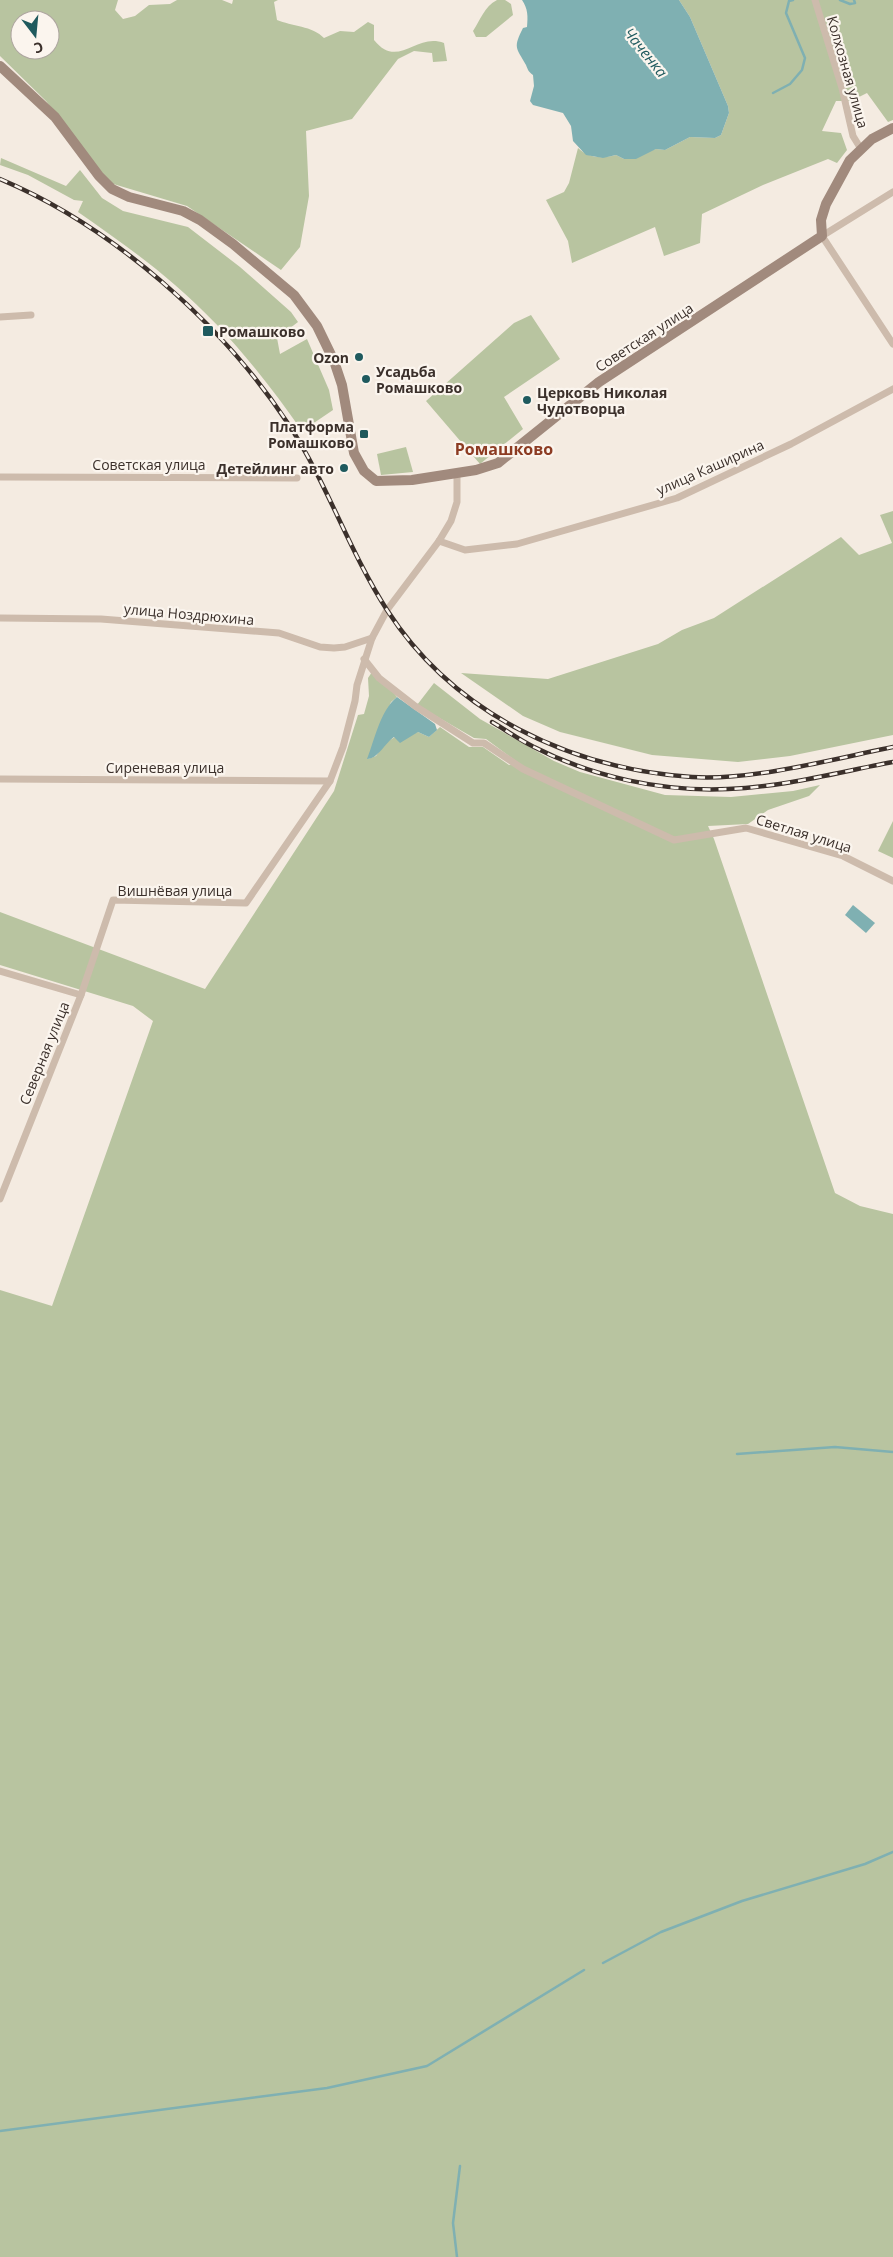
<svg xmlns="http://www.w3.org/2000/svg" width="893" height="2257" font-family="'Open Sans',sans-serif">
	<rect width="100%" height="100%" fill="#f4ebe1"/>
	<g fill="#b8c4a0" fill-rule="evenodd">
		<path d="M0,0H118L115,10L123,19L135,16L149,5L170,4L177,0H222L232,4L233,0H278L274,2L277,20C291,26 313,26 324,38L340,31L354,32L368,22L374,25V40C398,70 416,32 444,43L447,61L433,62L432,53L414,51L398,59L352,119L306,131L309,196L300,247L281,270L187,206L110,183L46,101L0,56ZM20,20H50V50H20Z"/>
		<path d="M497,0H505L511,4L513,15L486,37H476L473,31C481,19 484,7 497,0Z"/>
		<path d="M679,0H893V120L888,122L867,93L851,101H836L822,131L841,133L847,150L837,163L828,159L763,185L702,214L700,243L664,256L655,227L572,263L568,241L546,200L564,192L569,183L578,148C589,158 601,159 616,155L624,159L656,149L665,150L690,137L715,138L721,135L729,113L728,106L690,17Z"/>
		<path d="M1,158L66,186L80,170L102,198L123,211L188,227L240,267L291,312L298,322L277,338L280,354L307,339L329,390L333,410L302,431C265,378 224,327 175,285C144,258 111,235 78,212L83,201L74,200L28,175L0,165Z"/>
		<path d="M531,315L560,359L504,397L523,429L480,464L426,401L514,323Z"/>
		<path d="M406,447L413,472L381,475L377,454Z"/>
		<path d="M893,511V735L790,756L738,762L652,755L560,732L523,716L461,673L548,679L658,644L682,630L714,618L841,537L859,555L892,543L880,515Z"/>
		<path d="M374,669L397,697L391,702L368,759L376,756L385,743L395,737L418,732L429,737L440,727L469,747H483L509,765L520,764L486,739L474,738L417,705L434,683L480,719L554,761L580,772L665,795L731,797L793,791L820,785L809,796L768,810L748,824L708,826L714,839L835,1193L860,1206L893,1214V2257H0V1290L52,1306L153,1021L133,1006L0,965V912L205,989L334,791L358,715L364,714L369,696L368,678Z"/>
		<path d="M893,821V858L878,851Z"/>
	</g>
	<g fill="#7fb0b2">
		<path d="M522,0H679L690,17L728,106L729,113L721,135L715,138L690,137L665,150L656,149L636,159H624L616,155L603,158L586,155L573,141L571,126L563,113L533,105L530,101L534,86L533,75C528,71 528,70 526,65C516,47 513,48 523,28L527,27C528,16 528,9 522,0Z"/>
		<path d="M397,697L435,724L437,730L429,737L418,732L400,743L394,737C385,743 378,759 367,759C375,739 380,711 397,697Z"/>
		<path d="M853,905L875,923L866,933L845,915Z"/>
	</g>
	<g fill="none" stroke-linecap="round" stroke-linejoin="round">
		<g stroke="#7fb0b2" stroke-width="2.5">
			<path d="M840,0L850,4L855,3L854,0"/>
			<path d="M773,93L790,84L802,70L805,58L786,13L789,1L793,0"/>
			<path d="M737,1454L835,1447L893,1452"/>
			<path d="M603,1963L661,1932L742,1901L865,1864L893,1852"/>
			<path d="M0,2131L327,2088L427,2066L584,1970"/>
			<path d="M457,2257L453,2223L460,2166"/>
		</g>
		<g stroke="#cdbbac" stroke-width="7">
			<path d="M815,0L842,88L853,136L861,149"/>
			<path d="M893,192L822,236L893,344"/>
			<path d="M0,317L31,315"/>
			<path d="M0,477L297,478"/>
			<path d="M439,541L465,550L517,544L677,498L791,444L893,389"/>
			<path d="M0,618L101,619L279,633L320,647L334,648L345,647L372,638"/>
			<path d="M364,659L379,678L415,706L473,743H484L523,769L674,840L746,828L843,856L893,881"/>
			<path d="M0,779L330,781"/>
			<path d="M0,971L81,995"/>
			<path d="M0,1199L81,995L113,900L246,903L330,781L343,747L355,701L357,685L372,638L387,610L439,541L451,521L457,502V474"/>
		</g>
		<path stroke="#a18a7d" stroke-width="10" d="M0,66L55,117L99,176L112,189L129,197L183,211L200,220L233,244L294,295L317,326L334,361L342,385L354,453L364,471L376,481L412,480L476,470L498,463L599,382L822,236L821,220L826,204L850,160L872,139L893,128"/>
		<defs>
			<g id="rail">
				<path d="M0,179C112,226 222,323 289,425C327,483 349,551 387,610C454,714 571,769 692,777C752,781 833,759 893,747"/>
				<path d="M492,722C506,730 519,740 534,747C593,777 662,792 728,789C784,787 839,772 893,762"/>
			</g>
		</defs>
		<use href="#rail" stroke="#3b302b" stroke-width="4.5"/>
		<use href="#rail" stroke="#fbf5ee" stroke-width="2.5" stroke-dasharray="8" stroke-linecap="butt"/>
	</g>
	<g fill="#1f5a5e" stroke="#fbf5ee" stroke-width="2">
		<rect x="202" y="325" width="12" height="12" rx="2.5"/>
		<circle cx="359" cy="357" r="5"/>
		<circle cx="366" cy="379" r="5"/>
		<circle cx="527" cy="400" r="5"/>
		<rect x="359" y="429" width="10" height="10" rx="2.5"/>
		<circle cx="344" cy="468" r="5"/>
	</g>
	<g text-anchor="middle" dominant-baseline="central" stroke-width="4.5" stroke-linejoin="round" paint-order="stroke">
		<g font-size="14" fill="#3b302b" stroke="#fbf5ee">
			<text transform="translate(848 72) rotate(74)">Колхозная улица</text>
			<text transform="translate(644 337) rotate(-33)">Советская улица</text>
			<text x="149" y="464">Советская улица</text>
			<text transform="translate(710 467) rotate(-24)">улица Каширина</text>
			<text transform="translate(189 614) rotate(5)">улица Ноздрюхина</text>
			<text x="165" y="767">Сиреневая улица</text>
			<text transform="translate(804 833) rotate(17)">Светлая улица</text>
			<text x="175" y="890">Вишнёвая улица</text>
			<text transform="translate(44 1053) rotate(-68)">Северная улица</text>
		</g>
		<g font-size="14" font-weight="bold" fill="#3b302b" stroke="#fbf5ee" text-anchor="start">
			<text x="219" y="331">Ромашково</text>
			<text x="349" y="357" text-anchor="end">Ozon</text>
			<text x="376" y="371">Усадьба<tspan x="376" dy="16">Ромашково</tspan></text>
			<text x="537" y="392">Церковь Николая<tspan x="537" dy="16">Чудотворца</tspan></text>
			<text x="354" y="426" text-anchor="end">Платформа<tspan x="354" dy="16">Ромашково</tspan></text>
			<text x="334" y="468" text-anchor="end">Детейлинг авто</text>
		</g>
		<g font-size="15" font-style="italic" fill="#1f5a5e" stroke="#fbf5ee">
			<text transform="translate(646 52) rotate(51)">Чаченка</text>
		</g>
		<g font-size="16" font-weight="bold" fill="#8c3b22" stroke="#fbf5ee">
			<text x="504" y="449">Ромашково</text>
		</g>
	</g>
	<g transform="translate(35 35) rotate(164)"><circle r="24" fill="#fbf5ee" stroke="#aea6a0"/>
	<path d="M0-4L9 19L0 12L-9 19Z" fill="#1f5a5e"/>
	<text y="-8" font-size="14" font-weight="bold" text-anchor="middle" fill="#3b302b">С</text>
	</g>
</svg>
